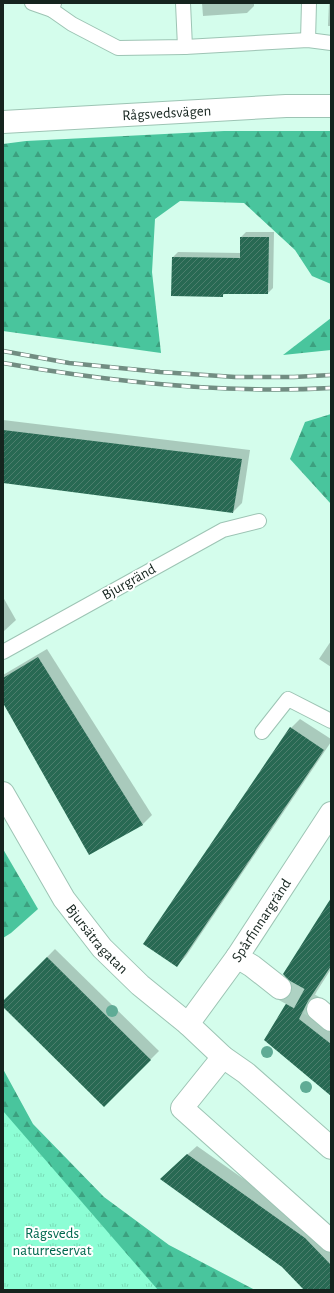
<svg xmlns="http://www.w3.org/2000/svg" width="334" height="1293" font-family="'Alegreya Sans',sans-serif">
	<defs>
		<pattern id="forest-firs" width="22" height="20" patternUnits="userSpaceOnUse"><rect width="22" height="20" fill="#49c59d"/><path d="M5 1l3.5 6h-7zM16 11l3.5 6h-7z" fill="#3ca07f"/></pattern>
		<pattern id="park-tufts" width="24" height="20" patternUnits="userSpaceOnUse"><rect width="24" height="20" fill="#8cfed5"/><path d="M3 7l-1-3M5 7V3M7 7l1-3M15 17l-1-3M17 17v-4M19 17l1-3" fill="none" stroke="#78dab6"/></pattern>
		<pattern id="building-hatch" width="6" height="6" patternUnits="userSpaceOnUse"><rect width="6" height="6" fill="#286953"/><path d="M-1 1l2-2M0 6l6-6M5 7l2-2" fill="none" stroke="#4c7e6d"/></pattern>
	</defs>
	<rect width="100%" height="100%" fill="#d4fdec"/>
	<g fill="url(#forest-firs)">
		<path d="M224,131H331V284L312,276L295,250L244,203L180,201L155,219L152,272L161,353L3,331V144L26,141Z"/>
		<path d="M331,318V350L283,355Z"/>
		<path d="M331,414V504L290,459L305,422Z"/>
		<path d="M3,849L38,909L11,933L3,938Z"/>
		<path d="M3,1069L33,1124L104,1197L169,1245L255,1290H3Z"/>
	</g>
	<path fill="url(#park-tufts)" d="M3,1111L158,1290H3Z"/>
	<g fill="#0003">
		<path d="M202,3H254V6L247,13L203,16Z"/>
		<path d="M329,3H331V26H328Z"/>
		<path d="M246,232H274L273,288L268,293H226L222,296L172,295L173,257L178,252L241,253V237Z"/>
		<path d="M3,420L250,450L242,503L233,512L3,482Z"/>
		<path d="M3,597L16,620L3,632Z"/>
		<path d="M331,641V667L319,659Z"/>
		<path d="M47,649L152,815L143,824L90,854L3,701V675Z"/>
		<path d="M300,719L331,739V742L186,956L177,966L145,944L291,728Z"/>
		<path d="M331,899V969L317,991L307,1010L331,1028V1095L265,1040L294,992Z"/>
		<path d="M55,949L159,1051L104,1106L3,1006V1002Z"/>
		<path d="M197,1146L314,1229L331,1247V1290H306L283,1267L170,1170Z"/>
	</g>
	<g fill="url(#building-hatch)">
		<path d="M240,237H269L268,294H223V297L171,296L172,257L240,258Z"/>
		<path d="M3,430L242,459L233,513L3,483Z"/>
		<path d="M38,657L143,825L89,855L3,703V678Z"/>
		<path d="M290,727L324,750L177,967L143,944Z"/>
		<path d="M331,898V966L308,1001L299,1019L331,1044V1096L264,1040L293,992L292,991L291,983L283,974Z"/>
		<path d="M47,957L151,1060L104,1107L3,1007V1001Z"/>
		<path d="M187,1154L305,1238L331,1265V1290H304L282,1267L160,1179Z"/>
	</g>
	<g fill="none" stroke-linecap="round" stroke-linejoin="round">
		<path stroke="#aed2c3" stroke-width="22" stroke-dasharray="22 11" stroke-linecap="butt" d="M280,988L318,1009"/>
		<defs>
			<g id="service">
				<path d="M32,3L52,10"/>
				<path d="M54,3L52,10L72,24L118,48L185,47L308,40L331,43"/>
				<path d="M183,3L185,47"/>
				<path d="M308,40L309,3"/>
				<path d="M3,652L223,530L259,521"/>
				<path d="M262,732L288,699L331,721"/>
			</g>
			<g id="minor">
				<path id="s1" d="M3,793L64,899L102,948L140,985L188,1024L223,1057L246,1073L331,1148"/>
				<path d="M237,957L252,966L280,988"/>
				<path d="M318,1009L331,1020"/>
				<path id="s2" d="M188,1024L237,957L331,813"/>
				<path d="M223,1057L182,1108L331,1241"/>
			</g>
			<g id="tertiary">
				<path id="s3" d="M3,122L286,106H331"/>
			</g>
		</defs>
		<use href="#service" stroke="#9dc4b4" stroke-width="16"/>
		<use href="#minor" stroke="#9dc4b4" stroke-width="24"/>
		<use href="#tertiary" stroke="#9dc4b4" stroke-width="24"/>
		<use href="#service" stroke="#fff" stroke-width="14"/>
		<use href="#minor" stroke="#fff" stroke-width="22"/>
		<use href="#tertiary" stroke="#fff" stroke-width="22"/>
		<defs>
			<g id="rail">
				<path d="M3,351L69,363L160,372L235,377H294L331,375"/>
				<path d="M3,363C111,382 222,394 331,388"/>
			</g>
		</defs>
		<use href="#rail" stroke="#728d82" stroke-width="4.5"/>
		<use href="#rail" stroke="#fff" stroke-width="3" stroke-dasharray="9" stroke-linecap="butt"/>
	</g>
	<g fill="#5fab95">
		<circle cx="112" cy="1011" r="6"/>
		<circle cx="267" cy="1052" r="6"/>
		<circle cx="306" cy="1087" r="6"/>
	</g>
	<g text-anchor="middle" dominant-baseline="central" stroke-width="4" stroke-linejoin="round" paint-order="stroke">
		<g font-size="15" fill="#15241e" stroke="#fff">
			<text stroke="none"><textPath href="#s3" startOffset="164">Rågsvedsvägen</textPath></text>
			<text transform="translate(129 582) rotate(-29)">Bjurgränd</text>
			<text stroke="none"><textPath href="#s2" startOffset="127">Spårfinnargränd</textPath></text>
			<text stroke="none"><textPath href="#s1" startOffset="174">Bjursätragatan</textPath></text>
		</g>
		<g font-size="15" fill="#00684e" stroke="#fff">
			<text x="52" y="1233">Rågsveds<tspan x="52" dy="17">naturreservat</tspan></text>
		</g>
	</g>
	<rect width="334" height="1293" fill="none" stroke="#15241e" stroke-width="8"/>
</svg>
